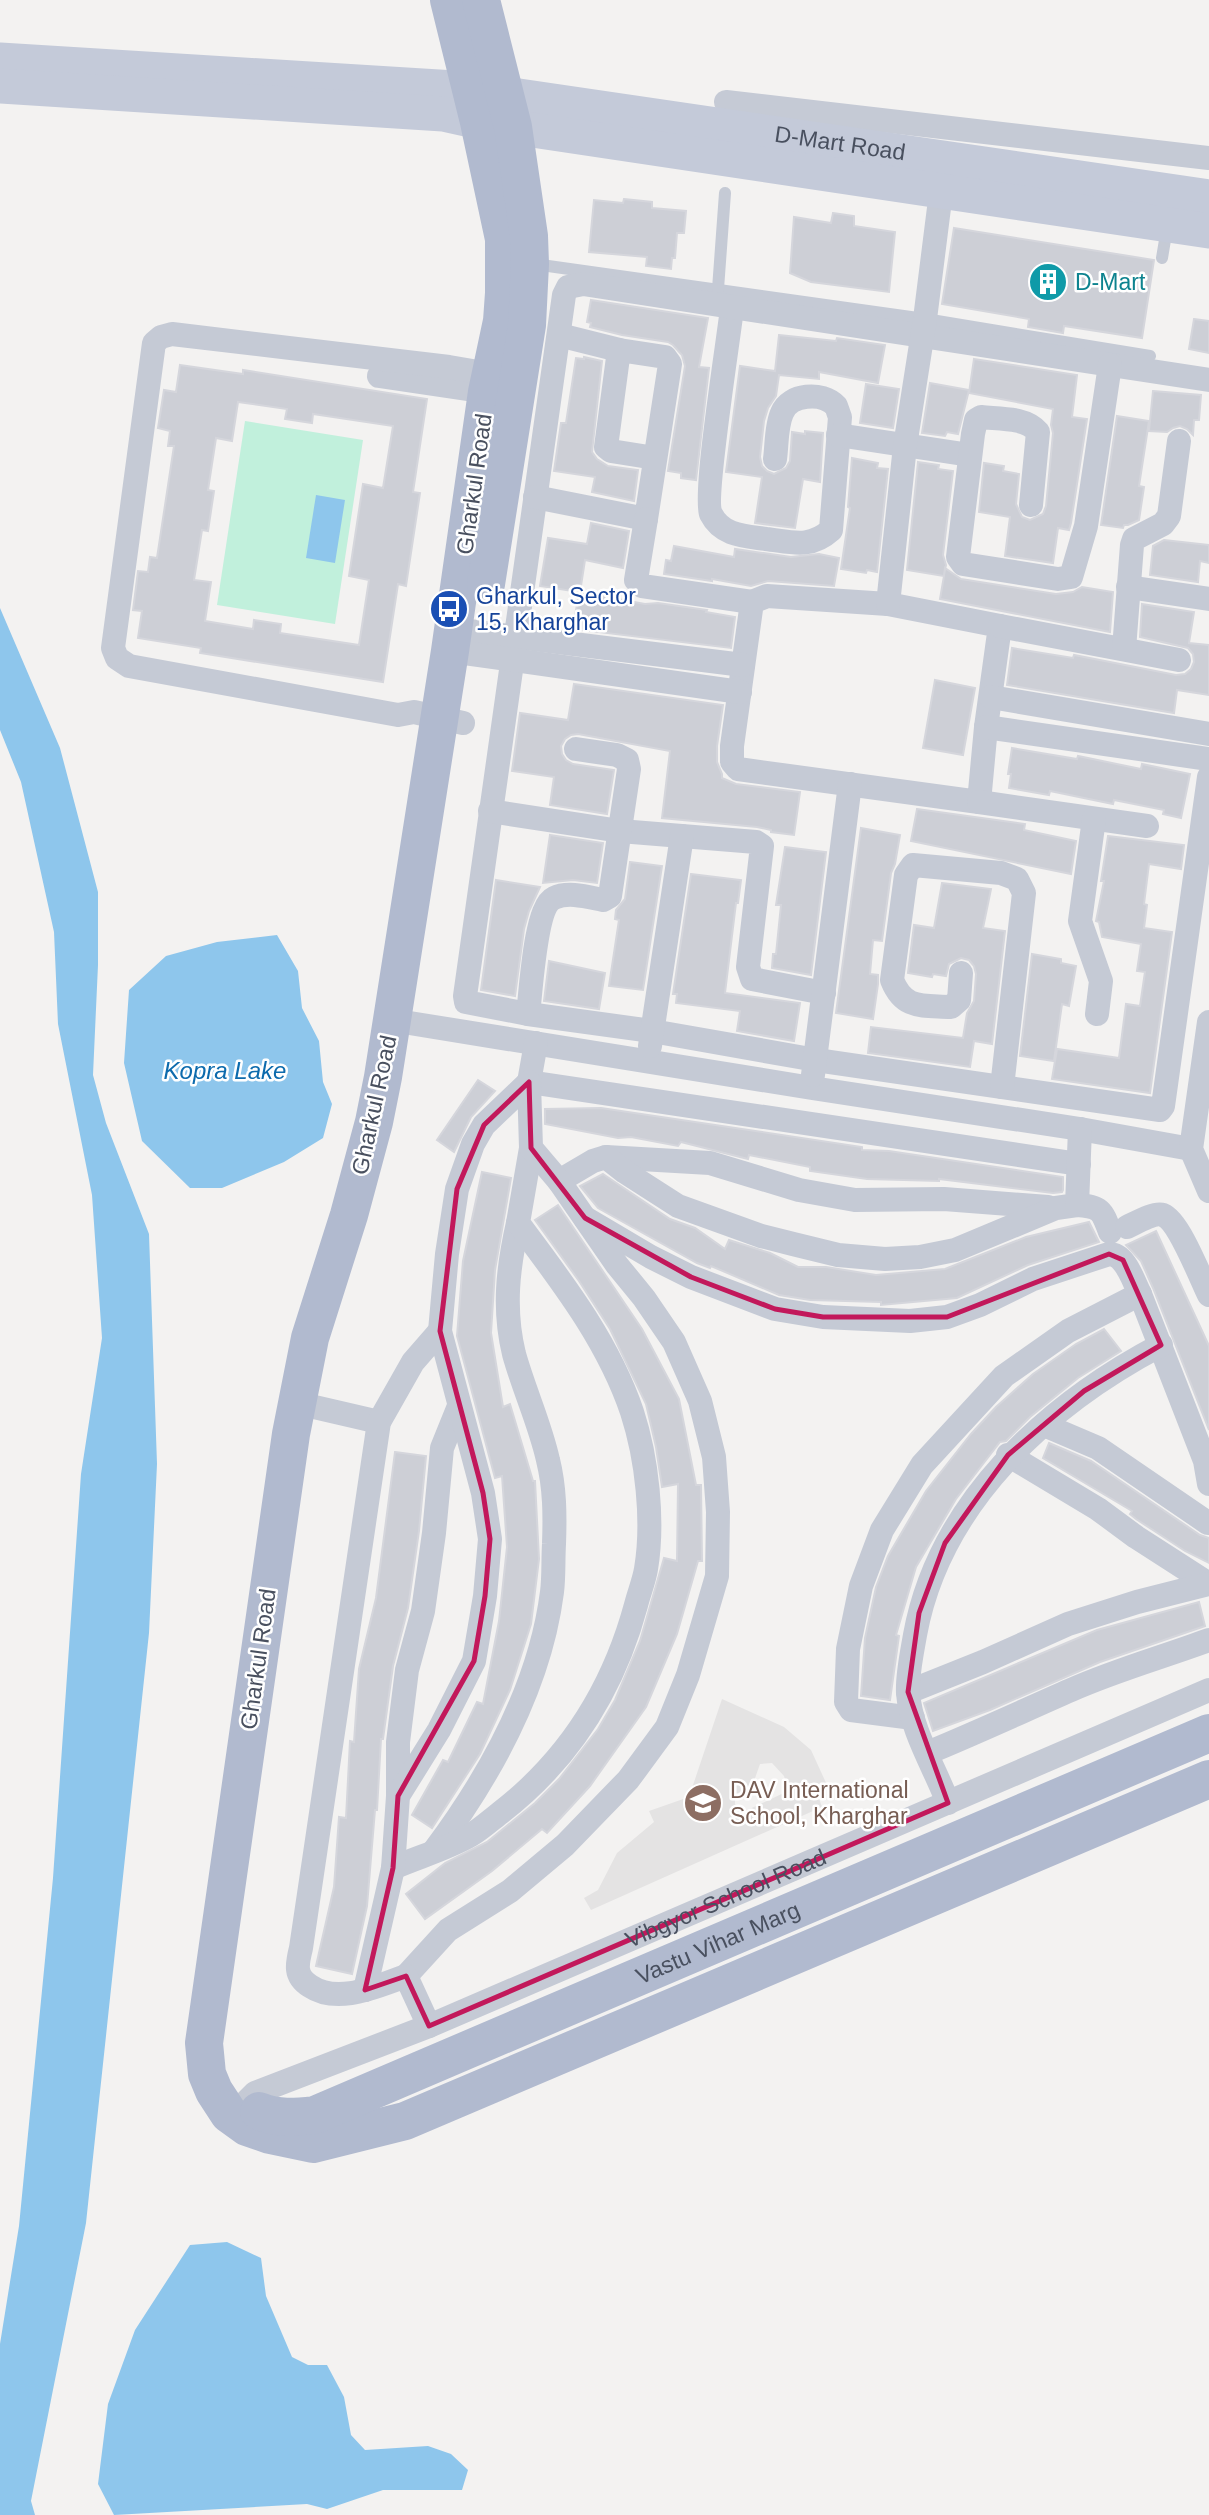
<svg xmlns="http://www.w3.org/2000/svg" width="1209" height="2515" font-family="Helvetica,sans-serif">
	<rect width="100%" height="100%" fill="#f3f2f1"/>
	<path fill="#e4e3e3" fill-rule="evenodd" d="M722,1699L784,1727L811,1750L827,1785L817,1793L822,1807L591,1910L584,1898L598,1890L617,1853L654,1822L649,1811L689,1797ZM772,1763L784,1776L788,1791L741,1813L735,1804V1795L753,1784L760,1764Z"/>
	<path fill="#c1f0dc" d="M245,421L363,440L335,624L217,605Z"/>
	<g fill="#8ec6ec">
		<path d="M316,495L345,500L335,563L306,558Z"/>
		<path d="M0,608L60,748L98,892V965L93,1075L106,1123L149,1234L157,1464L149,1633L86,2223L31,2501L35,2515H0V2344L19,2226L53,1878L81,1474L102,1338L92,1195L58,1024L54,932L21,782L0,730Z"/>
		<path d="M277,935L298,971L302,1008L319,1041L323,1082L332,1104L323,1138L284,1162L222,1188H190L142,1141L124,1063L129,990L166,956L217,942Z"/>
		<path d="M227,2242L261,2258L266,2296L292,2357L308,2365H327L344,2397L351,2435L365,2450L428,2446L451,2454L468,2470L462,2490H383L327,2509L307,2504L114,2515L98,2484L108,2404L135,2330L190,2245Z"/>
	</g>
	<g fill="#cdcfd6" stroke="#d5d6dc" stroke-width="2" fill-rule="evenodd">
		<path d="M624,199L652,202V208L686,211L684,233H677L675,258H672L671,269L646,266L647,257L589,252L594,200L623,203Z"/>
		<path d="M833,213L854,216V226L895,232L889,292L811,282L790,273L794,217L831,223Z"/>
		<path d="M954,228L1154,260L1142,338L1064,326L1063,333L1028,327L1029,319L942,304Z"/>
		<path d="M591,300L708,318L699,367L709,368L696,480L681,478V473L668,471L685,366L682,355L673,345L668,342L622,335L590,327L591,323L587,322Z"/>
		<path d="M1194,319L1209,321V353L1189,349Z"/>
		<path d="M779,335L836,341L837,338L885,345L878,383L819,372V379L779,375L776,396L768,408L764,421L760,457L762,466L767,471L774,474L786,468L790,461L792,432L805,434V431L823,433L820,482L803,479L795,528L755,523L762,477L726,472L740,366L775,371Z"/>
		<path d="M584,357L602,361L592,452L597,459L608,466L638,470L634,501L592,492L595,477L554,471L561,423H566L576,358L584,359Z"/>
		<path d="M974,359L1077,375L1072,417L1087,419L1071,523L1069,530L1058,528L1053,563L1005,556L1010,517L979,512L984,463L1004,466L1003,471L1019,474L1016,504L1022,517L1030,520L1043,514L1046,506L1053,433L1051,425L1053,409L969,393Z"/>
		<path d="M180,365L243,374V370L427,399L413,492L420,493L406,586L398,584L383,682L200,653L201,648L138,638L142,611L133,610L138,571L148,572L150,557L157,558L174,446H168L170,431L158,428L164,390L176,392ZM238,402L287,409L285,419L312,423L313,414L393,426L383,488L363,484L349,576L369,580L359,645L280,633L281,624L254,620L253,629L205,621L211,582L194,580L202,530L208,531L214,491L208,490L216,438L232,441Z"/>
		<path d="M930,383L969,390L958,434L947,432L945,436L922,433Z"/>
		<path d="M866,384L899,389L893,428L860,423Z"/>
		<path d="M1153,391L1201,395L1199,420H1194L1193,435L1187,429L1180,426L1173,428L1167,432L1149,431Z"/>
		<path d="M1117,416L1149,421L1139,486L1144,487L1139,520L1128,525H1124L1123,528L1101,525Z"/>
		<path d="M852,458L878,463L877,468L888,469L877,572L867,570L866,573L841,569L850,508L848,507Z"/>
		<path d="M918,462L939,465L938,469L953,471L943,555L946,565L944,575L945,568L961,579L1056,594L1073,592L1082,587L1113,592L1110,632L940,599L944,576L907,570Z"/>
		<path d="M591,523L629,531L623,568L585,560L580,592L645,604L658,603L707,610L706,612L735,617L731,648L573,629L579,592L540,586L548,538L587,544Z"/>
		<path d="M1164,540L1209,545V563L1200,561L1198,582L1150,575L1153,546Z"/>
		<path d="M674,546L734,557L735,549L791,557L819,554L839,558L834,586L768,581L751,586L712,579V581L664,574L666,560L671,561Z"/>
		<path d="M1142,604L1194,612L1189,643L1209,645V695L1177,690L1174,713L1007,685L1012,648L1073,658L1074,655L1176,675L1185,674L1191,669L1194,662L1193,654L1188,648L1140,637Z"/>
		<path d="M935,680L975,688L963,755L923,748Z"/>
		<path d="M574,684L723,705L717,746V762L722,774V778L736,784L800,792L794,835L771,832V830L757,827L662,818L670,751L578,734L571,735L565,739L561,746L562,754L566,760L573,764L614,770L607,814L550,805L554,777L512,771L520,713L568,720Z"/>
		<path d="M1012,748L1077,759L1078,756L1141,769L1142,764L1190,774L1181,818L1163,814L1164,810L1114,800L1113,804L1050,791L1049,795L1009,788L1011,774H1008Z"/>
		<path d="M917,809L1025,824L1024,830L1076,841L1071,874L911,841Z"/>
		<path d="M861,828L900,835L895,864L891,873L882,941L873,940L870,974L878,975V984L873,1019L836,1013Z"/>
		<path d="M550,835L603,843L597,883L573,880L543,883Z"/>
		<path d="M1108,836L1184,845L1181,869L1149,864L1144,904L1147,905L1144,928L1172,932L1150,1093L1052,1079L1057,1049L1119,1058L1126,1004L1140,1006L1145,972L1137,971L1141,944L1102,937L1099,922L1096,921L1104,881H1101Z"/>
		<path d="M785,847L826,852L811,975L772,968L773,954H776L781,905H776Z"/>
		<path d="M630,862L662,866L643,990L609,986L619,920L615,919L616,910L625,899Z"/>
		<path d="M691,874L741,880L738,903H736L725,993L800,1003L794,1041L737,1031L740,1011L676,1003L677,994H673Z"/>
		<path d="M496,880L540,887L529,911L524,929L515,996L481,990Z"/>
		<path d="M942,883L991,889L983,928L1005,931L992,1044L974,1041L970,1067L868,1053L871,1027L963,1038L967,1013L974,1001L976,974L974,966L969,960L961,958L949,964L946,976L933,974L932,977L908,973L914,925L934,928Z"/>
		<path d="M1032,954L1061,959V963L1076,966L1069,1006L1062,1004L1054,1061L1020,1056Z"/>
		<path d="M549,961L605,973L599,1009L544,1001Z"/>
		<path d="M478,1080L495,1091L471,1117L454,1152L437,1140Z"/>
		<path d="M601,1108L862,1147V1150L889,1151L1063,1177V1190L1062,1192L1053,1193L939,1179V1181L867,1179L810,1171V1167L749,1155L748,1159L681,1142L678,1146L631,1137L618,1138L545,1124V1109Z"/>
		<path d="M482,1172L511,1178L495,1270L491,1333L503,1407L510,1404L533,1481H535L539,1559L531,1624L510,1690L480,1754L432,1828L412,1815L443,1760L448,1762L477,1702L483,1704L499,1621L507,1547L502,1476L495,1478L457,1336L463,1261Z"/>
		<path d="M603,1174L670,1219L695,1228L725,1249L729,1240L770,1253L798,1267H826L876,1275L945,1269L1026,1237L1089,1222L1099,1242L1028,1265L957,1298L881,1305V1302L810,1300L779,1295L711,1266L710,1268L697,1263L598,1208L580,1186Z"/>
		<path d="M558,1205L642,1329L679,1399L696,1485H701L702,1561H698L677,1634L646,1707L590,1786L547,1833L542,1829L492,1871L425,1919L406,1894L445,1863L487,1842L535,1803L559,1779L598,1729L615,1700L640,1641L664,1558L677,1561L678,1484L662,1487L656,1447L646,1404L610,1329L579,1281L535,1220Z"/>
		<path d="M1156,1231L1209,1346V1430L1153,1288L1141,1261L1126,1245Z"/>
		<path d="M1104,1329L1121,1351L1078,1378L1030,1417L1006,1441L1000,1442L956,1499L916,1567L896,1635L899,1636L890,1700L861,1696L865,1638L876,1587L888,1556L926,1491L971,1434L996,1407L1033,1374L1076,1344Z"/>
		<path d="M1049,1443L1091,1461L1200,1535L1209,1538V1563L1185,1551L1136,1519L1130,1514L1132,1511L1043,1458Z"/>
		<path d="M395,1452L426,1456L419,1531L408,1608L393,1666L383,1739H381L377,1810H375L367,1906L352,1974L316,1966L334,1887L339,1817L346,1818L350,1741L354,1742L359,1669L376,1598Z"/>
		<path d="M1199,1602L1205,1626L1100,1662L990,1710L933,1731L924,1703L1097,1630Z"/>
	</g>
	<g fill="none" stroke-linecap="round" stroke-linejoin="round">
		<g stroke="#c5cad5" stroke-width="12">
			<path d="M1162,258L1167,228"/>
			<path d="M534,264L925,319L1150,356"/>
			<path d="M718,289L725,193"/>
		</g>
		<g stroke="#c5cad5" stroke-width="24">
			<path d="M726,102L1209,158"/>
			<path d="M732,308C729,337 703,498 711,514C722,536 745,536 766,539C792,542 810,549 831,530L840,417C839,415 837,408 836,406C822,391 789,394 782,413C776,426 777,445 775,459"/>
			<path d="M559,335L619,350"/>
			<path d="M379,376L487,392"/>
			<path d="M1209,380L583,284L568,287L564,295L465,996L466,1002L528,1014L652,1031L816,1060L1160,1110L1163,1106L1209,777"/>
			<path d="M838,435L970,455"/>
			<path d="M535,497L646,519L670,364L665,357L619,350L606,447L611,451L655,458"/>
			<path d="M1031,505L1038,432C1026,417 999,419 981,417L976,420L973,434L958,557L963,564L1058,579L1071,577L1086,526L1110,365"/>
			<path d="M646,519L636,580L642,586L752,602"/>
			<path d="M1128,587L1209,599"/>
			<path d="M767,596L888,604L1000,626L986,727L979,802L738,769L732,762V746L752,602Z"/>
			<path d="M888,604L905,446L925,319L941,192"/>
			<path d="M1000,626L1179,660"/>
			<path d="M453,629L743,665"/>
			<path d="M1124,649L1132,545L1134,539L1163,524L1169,516L1179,441"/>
			<path d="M450,651L740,692"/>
			<path d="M991,697L1209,734"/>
			<path d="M463,723L414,712L398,715L387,713L129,666L117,658L113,648L154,343L161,337L172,334L449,367L490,374"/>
			<path d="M986,727L1209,759"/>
			<path d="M979,802L1147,826"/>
			<path d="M490,811L620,831L756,842L762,846L748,967L752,979L824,993"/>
			<path d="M1094,819L1080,921L1101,981L1097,1014"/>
			<path d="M961,973L959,1000L951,1007C922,1005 904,1010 892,980L906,875L913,865L1001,873L1017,879L1024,893L1002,1087"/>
			<path d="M528,1014C531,992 535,907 554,898C568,891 588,897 603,900L610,896L629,769L627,760L617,755L576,749"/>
			<path d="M391,1020L812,1088L1080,1129L1191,1149"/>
			<path d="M1209,1022L1191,1149L1209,1191"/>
			<path d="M650,1046L682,836"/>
			<path d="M813,1075L850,784"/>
			<path d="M529,1082L1079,1164"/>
			<path d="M606,1157L710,1163L799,1190L855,1200L944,1199L1048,1207"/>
			<path d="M559,1181L593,1161L606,1157L625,1172L678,1206L761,1236L793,1244L838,1255L885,1259L920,1257L955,1250L1056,1208L1077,1205L1080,1129"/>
			<path d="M1077,1205C1101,1207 1102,1210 1110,1232"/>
			<path d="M585,1218L651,1257L691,1277L775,1309L823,1317L910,1321L947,1317L980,1305L1033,1279L1109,1254C1126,1254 1133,1281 1140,1294L1068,1331L1004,1376L922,1465L882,1530L861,1586L848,1649L846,1702L851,1710L913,1718"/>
			<path d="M1127,1227C1136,1223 1154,1212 1163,1215C1179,1221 1201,1279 1209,1295"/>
			<path d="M1140,1294L1205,1461L1209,1484"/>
			<path d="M297,1403L379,1422"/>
			<path d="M1044,1425L1098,1448L1208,1523"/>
			<path d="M1008,1455L1098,1509L1136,1537L1209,1584"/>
			<path d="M908,1692L983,1662L1068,1624L1137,1602L1208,1584"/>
			<path d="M927,1753C976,1733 1023,1711 1071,1690C1116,1670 1163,1657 1209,1640"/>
			<path d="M398,1796V1742L407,1670L423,1611L434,1533L442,1448L459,1406"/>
			<path d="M948,1803C935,1768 911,1731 908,1693C907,1675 912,1653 915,1635C939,1503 1047,1405 1161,1345"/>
			<path d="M434,1851C490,1776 540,1686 552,1592C554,1577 553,1560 554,1544C555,1516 555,1488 548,1460C540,1424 524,1390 514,1354C503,1309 508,1267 518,1223"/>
			<path d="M393,1868C418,1857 447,1849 471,1835C481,1829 491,1820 500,1813C570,1759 613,1690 636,1605C639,1593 644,1581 646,1569C654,1521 647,1458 632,1412C608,1341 562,1282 518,1223L531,1148"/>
			<path d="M406,1976L448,1930L510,1891L565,1845L628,1780L667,1727L688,1675L717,1576L718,1512L714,1457L700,1401L674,1342L644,1298L617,1265L559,1181L531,1148L529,1082L536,1043"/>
			<path d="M365,1990L393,1868L398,1796L439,1730L474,1661L485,1596L490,1539L483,1493L440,1331L447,1254L457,1189L473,1144L484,1125L529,1082"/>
			<path d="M429,2026L406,1976C377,1986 338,2005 310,1986C294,1976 297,1964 301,1948L379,1422L413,1362L440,1331"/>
			<path id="s1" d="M244,2104L255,2093L429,2026L1209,1690"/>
		</g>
		<g stroke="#c4cad9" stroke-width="35">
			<path id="s2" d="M0,60L471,89L1209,197"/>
			<path d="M0,86L443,114L479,122L1209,231"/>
		</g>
		<g stroke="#b1bacf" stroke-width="38">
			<path d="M449,0L479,122L504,239V293L502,321L487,392L450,651L383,1077L374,1122L349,1215L310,1338L291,1434L204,2043L207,2074L214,2091L229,2114L247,2127L270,2135L313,2144L405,2121L1209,1779"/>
			<path d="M481,0L513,127L529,236L530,264L527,325L486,584"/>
			<path id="s3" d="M259,2111C278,2119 296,2117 315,2115L1209,1733"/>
		</g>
	</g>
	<path fill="none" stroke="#c2185b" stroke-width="5" stroke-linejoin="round" d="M529,1082L531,1148L585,1218L691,1277L775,1309L823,1317H947L1109,1254L1123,1260L1161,1345L1084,1391L1008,1455L945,1543L919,1613L908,1692L948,1803L429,2026L406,1976L365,1990L393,1868L398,1796L474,1661L485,1596L490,1539L483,1493L440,1331L457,1189L484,1125Z"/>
	<defs>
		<symbol id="building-disc" viewBox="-11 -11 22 22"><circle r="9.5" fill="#0f9aa8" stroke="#fff"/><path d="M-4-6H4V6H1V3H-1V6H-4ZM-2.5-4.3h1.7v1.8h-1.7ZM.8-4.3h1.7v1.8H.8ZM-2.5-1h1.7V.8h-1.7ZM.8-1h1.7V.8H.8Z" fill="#fff"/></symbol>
		<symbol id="bus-disc" viewBox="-11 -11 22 22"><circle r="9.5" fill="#1a4fb4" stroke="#fff"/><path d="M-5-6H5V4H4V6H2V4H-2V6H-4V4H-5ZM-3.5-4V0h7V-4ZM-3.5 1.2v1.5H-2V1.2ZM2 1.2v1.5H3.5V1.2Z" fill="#fff"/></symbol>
		<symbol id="school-disc" viewBox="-11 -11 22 22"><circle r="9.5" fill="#8d6e63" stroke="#fff"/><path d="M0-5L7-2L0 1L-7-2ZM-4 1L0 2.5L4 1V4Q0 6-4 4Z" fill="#fff"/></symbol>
	</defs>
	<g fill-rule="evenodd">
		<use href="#building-disc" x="1026" y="260" width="44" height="44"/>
		<use href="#bus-disc" x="427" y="587" width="44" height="44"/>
		<use href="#school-disc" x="681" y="1781" width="44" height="44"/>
	</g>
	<g text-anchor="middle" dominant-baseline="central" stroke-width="5" stroke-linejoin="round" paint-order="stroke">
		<g font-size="23" fill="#49505f" stroke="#fff">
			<text stroke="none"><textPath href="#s2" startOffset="845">D-Mart Road</textPath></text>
			<text transform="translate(474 484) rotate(-82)">Gharkul Road</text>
			<text transform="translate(374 1105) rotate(-78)">Gharkul Road</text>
			<text transform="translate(258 1659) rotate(-82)">Gharkul Road</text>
			<text stroke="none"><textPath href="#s1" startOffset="525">Vibgyor School Road</textPath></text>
			<text stroke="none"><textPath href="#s3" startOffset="495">Vastu Vihar Marg</textPath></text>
		</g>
		<g font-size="23" fill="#0d838f" stroke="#fff" text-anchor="start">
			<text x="1075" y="282">D-Mart</text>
		</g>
		<g font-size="23" fill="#164399" stroke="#fff" text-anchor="start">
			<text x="476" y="596">Gharkul, Sector<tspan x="476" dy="26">15, Kharghar</tspan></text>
		</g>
		<g font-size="23" fill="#785e54" stroke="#fff" text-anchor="start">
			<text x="730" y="1790">DAV International<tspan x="730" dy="26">School, Kharghar</tspan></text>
		</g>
		<g font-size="24" font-style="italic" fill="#0d6bad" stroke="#fff">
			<text x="225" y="1070">Kopra Lake</text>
		</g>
	</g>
</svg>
